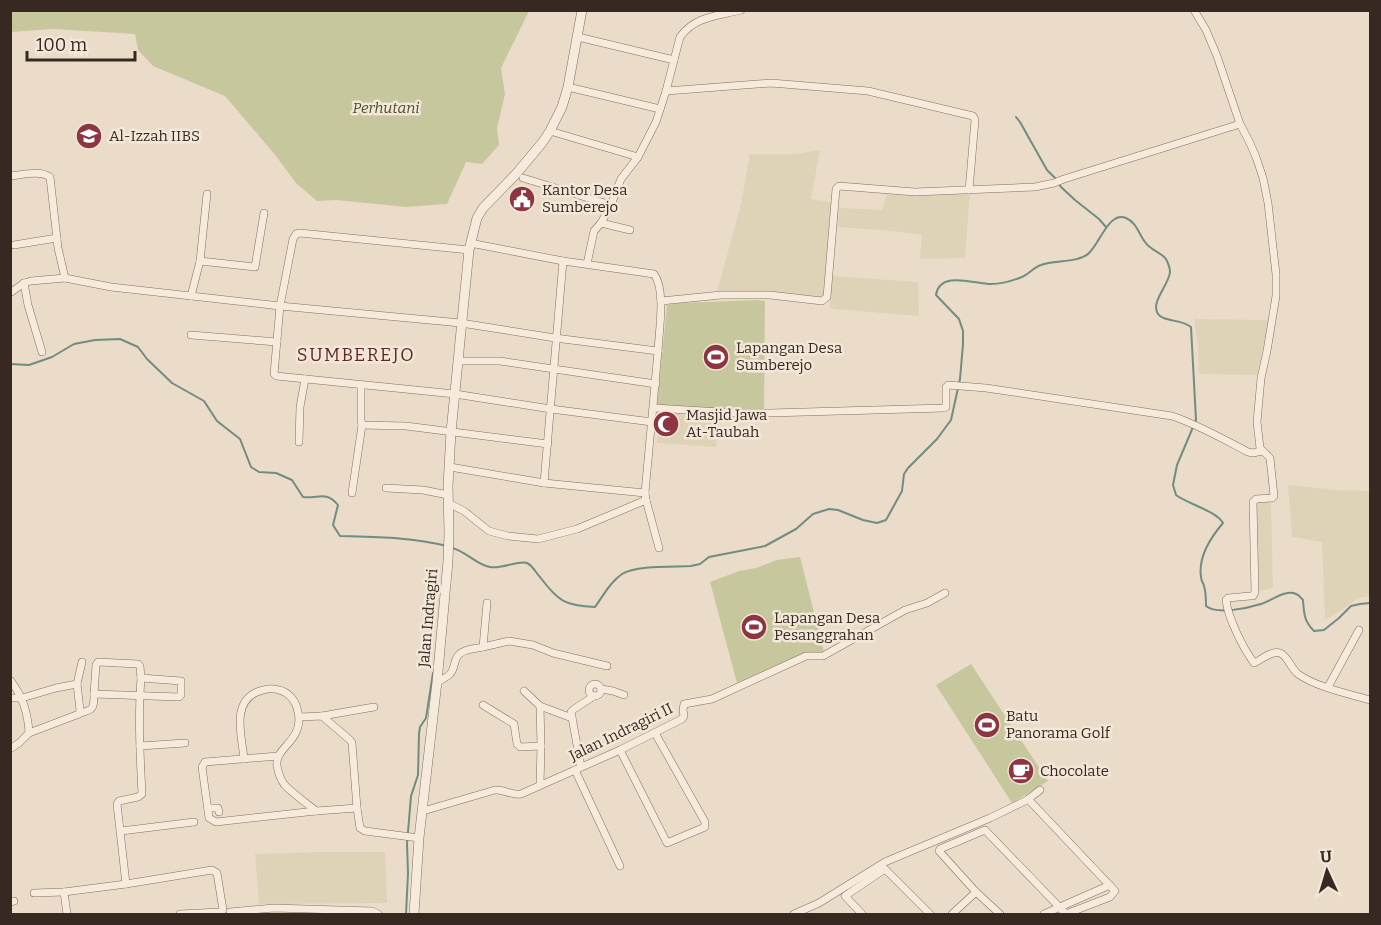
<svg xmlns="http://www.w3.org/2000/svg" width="1381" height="925" font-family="Bitter,serif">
	<rect width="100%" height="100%" fill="#eadcc9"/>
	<g fill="#dfd3b7">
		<path d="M820,150L811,199L831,202L824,292L823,296L821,297H816L768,293L717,292L741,204L750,154H794Z"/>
		<path d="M970,193L965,258L920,259L922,235L892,231L837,227L839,208L882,210L887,194L917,196Z"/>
		<path d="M831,276L918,282L919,316L833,309L830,307V303Z"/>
		<path d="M1194,319L1269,320L1257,375L1199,374L1198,346Z"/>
		<path d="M672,413L719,415L716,447L657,443L658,431L669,436L677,419L670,416Z"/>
		<path d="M1288,485L1338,490L1370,491V596L1358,598L1342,610L1325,620L1322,542L1292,537Z"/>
		<path d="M1271,501L1273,588L1258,591L1256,502Z"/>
		<path d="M318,852H385L387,903L259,904L255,854Z"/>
	</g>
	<g fill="#c7c79e">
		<path d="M11,10H529V11L501,68L505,94L497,128L499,145L482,164L466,162L447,204L406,207L336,200L317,201L296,183L276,156L225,96L153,66L138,50L135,34L53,29L11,32Z"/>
		<path d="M757,300L765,301L764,411L657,405L667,305L680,303Z"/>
		<path d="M800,557L824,652L803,654L737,683L710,582L739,571L756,568L777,560Z"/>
		<path d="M971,664L1048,781L1012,803L936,685Z"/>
	</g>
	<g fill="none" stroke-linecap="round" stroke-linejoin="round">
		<g stroke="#718c82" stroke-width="2">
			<path d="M1016,117L1020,122L1047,170L1055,178L1061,187L1075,200L1099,219L1106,227"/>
			<path d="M10,364L29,365L52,357L74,344L95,340L120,339L138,347L147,359L172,383L204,401L217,421L240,439L251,467L259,472L276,473L292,480L303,497C318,499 326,490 338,505L333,525L340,536C376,537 411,537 447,546"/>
			<path d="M452,548C466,551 476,565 490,567C501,569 520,560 527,563C533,566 536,573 540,577C558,601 565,606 595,607C603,596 610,582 622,574C636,565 673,567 691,566L700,564L709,557L765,546L796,529L813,514L829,509L838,510L863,520L877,523L886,520L902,491L904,474L908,468L937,439L951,420L960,379L963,344V331L959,319L936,295C940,270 974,284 991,284C1001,284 1012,281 1022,277C1029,274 1034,267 1041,265C1055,260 1079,263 1089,253C1100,243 1109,211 1126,218C1136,222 1139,234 1145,242C1150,250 1161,252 1166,259C1168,263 1170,268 1170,272C1169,285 1150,302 1158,314C1163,322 1182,319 1191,327L1196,420L1177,465L1173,485L1176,495C1188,504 1216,511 1223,523C1211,537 1198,557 1201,577C1202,584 1202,579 1204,586C1206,592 1206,599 1206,606C1217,615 1248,608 1261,604C1271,601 1286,589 1296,594C1299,595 1301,598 1303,600C1304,614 1304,621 1314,631L1324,630L1339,618L1351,606L1360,604L1370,603"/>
			<path d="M406,914L408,873L407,844L411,796L418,775L419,734L420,727L426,718L433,673"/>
		</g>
		<defs>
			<g id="minor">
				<path d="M1194,10L1206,30L1217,56L1240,124L1249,141L1256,157L1263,178L1268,203L1276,274V296L1267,351L1261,378L1257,422L1260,448L1270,458L1274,496L1272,498L1256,499L1253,502L1255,592L1253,596H1250L1228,598L1226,600C1228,618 1243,648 1254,663C1261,660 1272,650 1280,653C1288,656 1291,669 1298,674C1316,687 1349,694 1370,700"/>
				<path d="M578,37L674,60"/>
				<path d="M568,87L660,109"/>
				<path d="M666,91L771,83L868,91L973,116L975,120L969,190"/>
				<path d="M550,131L638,157"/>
				<path d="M10,176C23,175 39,170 50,177L58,248L65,278L111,287L280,306L461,323L555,338L658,351L645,493L646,500L659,548"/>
				<path d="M523,178L611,205L601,223L594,231L587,264"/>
				<path d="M611,205L621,179L638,157L656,122L666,91L680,37C695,16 718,16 741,10"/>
				<path d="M601,223L630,230"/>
				<path d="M470,243L563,261L654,274C666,290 659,330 658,351"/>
				<path d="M14,245L57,238"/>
				<path d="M469,250L300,233L296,234L293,239L280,306L274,374L276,376L455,394L551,409L652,422"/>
				<path d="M200,261L255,267L264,213"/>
				<path d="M24,283L28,305L42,352"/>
				<path d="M10,293L24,283L31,281L65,278"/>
				<path d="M191,296L200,261L207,194"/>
				<path d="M661,301L721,295H770L822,301L827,297L836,189L839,186L915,192L1035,187L1054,183L1064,179L1240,124"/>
				<path d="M191,335L277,342"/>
				<path d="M459,361H500L656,384"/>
				<path d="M361,385V420L362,425L406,426L548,444"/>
				<path d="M654,408L736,413H770L944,408L946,407V387L948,385L986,388L1172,416C1199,425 1223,439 1248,452L1253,453L1262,451"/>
				<path d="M299,442L300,407L305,379"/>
				<path d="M450,467L544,483L645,493"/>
				<path d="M544,483L563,261"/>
				<path d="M386,488L423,490L448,495"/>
				<path d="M352,493L362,425"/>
				<path d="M448,503L464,511L489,531L508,536L538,539L577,529L646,500"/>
				<path d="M483,647L509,641L533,645L553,653L607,666"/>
				<path d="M98,662L138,664L140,666L141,678L181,681V695L179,697L94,694L96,665Z"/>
				<path d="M141,678C138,717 140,755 142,794L138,797L119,801L117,804L126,884L212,870L217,873L223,910L219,914"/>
				<path d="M10,680C23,696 28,713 29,733"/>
				<path d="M437,682C441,680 447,677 450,674C454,670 454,664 456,659C460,649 473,649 483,647L487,603"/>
				<circle cx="595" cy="690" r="6"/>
				<path d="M1328,687L1359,630"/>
				<path d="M601,689L613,691L624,695"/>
				<path d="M524,691L540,706L572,718"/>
				<path d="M10,698H22L56,688L77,684"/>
				<path d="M483,705L514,724L517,744L520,747L541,746L540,706"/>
				<path d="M80,713C94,710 94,708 94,694"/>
				<path d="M322,716L374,707"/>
				<path d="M300,717L322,716L350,740L352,743L357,808L360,828L365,831L419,838"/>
				<path d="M140,746L185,743"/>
				<path d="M10,749L19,743L29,733L79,714L80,710L77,684L82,662"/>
				<path d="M620,750L667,843L705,827V822L655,733"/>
				<path d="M278,756L205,762L202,767L209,818L216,822L316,811L357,808"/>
				<path d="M244,759C242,737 231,703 257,692C264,689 271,687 279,690C288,692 295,700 297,708C307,741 274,746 277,766C278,771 281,780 284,784C288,790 309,805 316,811"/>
				<path d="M581,767L571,712L574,709L594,696"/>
				<path d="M575,770L620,866"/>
				<path d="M540,785L541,746"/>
				<path d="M1028,799L1115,891L1110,897L1066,914"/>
				<path d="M208,808H218L219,812"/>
				<path d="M423,811L495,790C504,789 512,796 521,794L620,750L682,719L684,716L683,710L684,704L712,699L806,656H823L905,610L927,603L945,593"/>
				<path d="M121,831L194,822"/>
				<path d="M34,893L64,892"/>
				<path d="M10,902L14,901"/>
				<path d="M230,912L274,908L372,911L378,914"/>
				<path d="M67,914L64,892L126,884"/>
				<path d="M180,914L220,912"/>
				<path d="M794,914L819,903L885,862L990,818L1027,800L1040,790"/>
				<path d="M862,914L845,896L885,869L930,914"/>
				<path d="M952,914L976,892"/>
				<path d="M1000,914L976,892L939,851L940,849L985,830L1066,914"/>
				<path d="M1044,914L1110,885"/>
			</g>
			<path id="tertiary" d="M414,914L419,838L437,682L448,561L449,533L448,486L451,432L469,250L477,218L483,208L516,174L542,143L550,131L562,107L568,87L582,10"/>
		</defs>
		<use href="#minor" stroke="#856e60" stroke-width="8"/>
		<use href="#tertiary" stroke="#856e60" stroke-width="10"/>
		<use href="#minor" stroke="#f5eadc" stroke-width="7"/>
		<use href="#tertiary" stroke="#f5eadc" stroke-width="9"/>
	</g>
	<defs>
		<symbol id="school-disc" viewBox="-11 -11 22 22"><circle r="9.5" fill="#8d3642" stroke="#f2e7d8"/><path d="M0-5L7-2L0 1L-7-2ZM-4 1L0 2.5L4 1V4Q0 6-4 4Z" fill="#fff"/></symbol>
		<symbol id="civic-disc" viewBox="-11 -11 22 22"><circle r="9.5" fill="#8d3642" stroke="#f2e7d8"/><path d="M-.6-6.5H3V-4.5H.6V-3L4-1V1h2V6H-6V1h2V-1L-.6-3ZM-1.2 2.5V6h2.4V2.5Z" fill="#fff"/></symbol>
		<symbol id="stadium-disc" viewBox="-11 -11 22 22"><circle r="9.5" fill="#8d3642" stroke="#f2e7d8"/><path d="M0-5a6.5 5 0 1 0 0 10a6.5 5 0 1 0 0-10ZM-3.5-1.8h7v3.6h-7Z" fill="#fff"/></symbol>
		<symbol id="mosque-disc" viewBox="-11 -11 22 22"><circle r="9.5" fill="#8d3642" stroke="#f2e7d8"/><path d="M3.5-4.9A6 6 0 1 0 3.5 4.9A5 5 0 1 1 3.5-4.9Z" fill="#fff"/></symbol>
		<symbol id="cafe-disc" viewBox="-11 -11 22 22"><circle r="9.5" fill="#8d3642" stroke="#f2e7d8"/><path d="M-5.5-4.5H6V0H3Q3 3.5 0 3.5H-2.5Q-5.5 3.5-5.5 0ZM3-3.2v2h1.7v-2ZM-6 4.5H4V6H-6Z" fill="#fff"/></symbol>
	</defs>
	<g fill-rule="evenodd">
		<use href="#school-disc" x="74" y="121" width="30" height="30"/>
		<use href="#civic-disc" x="507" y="184" width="30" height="30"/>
		<use href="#stadium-disc" x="701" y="342" width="30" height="30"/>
		<use href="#mosque-disc" x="651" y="409" width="30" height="30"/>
		<use href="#stadium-disc" x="739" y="612" width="30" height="30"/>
		<use href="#stadium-disc" x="972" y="710" width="30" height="30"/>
		<use href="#cafe-disc" x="1006" y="756" width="30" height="30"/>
	</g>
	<g text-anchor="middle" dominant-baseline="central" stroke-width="5" stroke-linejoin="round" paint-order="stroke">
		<g font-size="15" font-style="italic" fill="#4c512a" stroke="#f2e7d8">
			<text x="386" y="108">Perhutani</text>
		</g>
		<g font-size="15" fill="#372922" stroke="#f2e7d8" text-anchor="start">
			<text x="109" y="136">Al-Izzah IIBS</text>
			<text x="542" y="190">Kantor Desa<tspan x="542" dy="17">Sumberejo</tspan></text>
			<text x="736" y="348">Lapangan Desa<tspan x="736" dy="17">Sumberejo</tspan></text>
			<text x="686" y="415">Masjid Jawa<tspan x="686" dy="17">At-Taubah</tspan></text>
			<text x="774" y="618">Lapangan Desa<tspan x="774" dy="17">Pesanggrahan</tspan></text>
			<text x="1006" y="716">Batu<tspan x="1006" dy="17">Panorama Golf</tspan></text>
			<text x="1040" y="771">Chocolate</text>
		</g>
		<g font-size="15" fill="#372922" stroke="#f2e7d8">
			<text transform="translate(428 618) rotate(-85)">Jalan Indragiri</text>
			<text transform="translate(621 732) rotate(-26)">Jalan Indragiri II</text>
		</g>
		<g font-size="18" letter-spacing="1.5" fill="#5f2a26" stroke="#f2e7d8">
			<text x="356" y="355">SUMBEREJO</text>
		</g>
	</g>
	<rect width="1381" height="925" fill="none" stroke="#372922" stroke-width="24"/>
	<g transform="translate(1327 871) rotate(356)" stroke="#f2e7d8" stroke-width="4.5" paint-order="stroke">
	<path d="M0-4.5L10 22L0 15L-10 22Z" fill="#372922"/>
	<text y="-9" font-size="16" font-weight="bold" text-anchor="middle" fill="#372922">U</text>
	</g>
	<path d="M27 51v9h108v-9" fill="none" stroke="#372922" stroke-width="3"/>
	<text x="36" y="51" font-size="18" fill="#372922" stroke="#f2e7d8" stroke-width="4.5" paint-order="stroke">100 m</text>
</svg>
